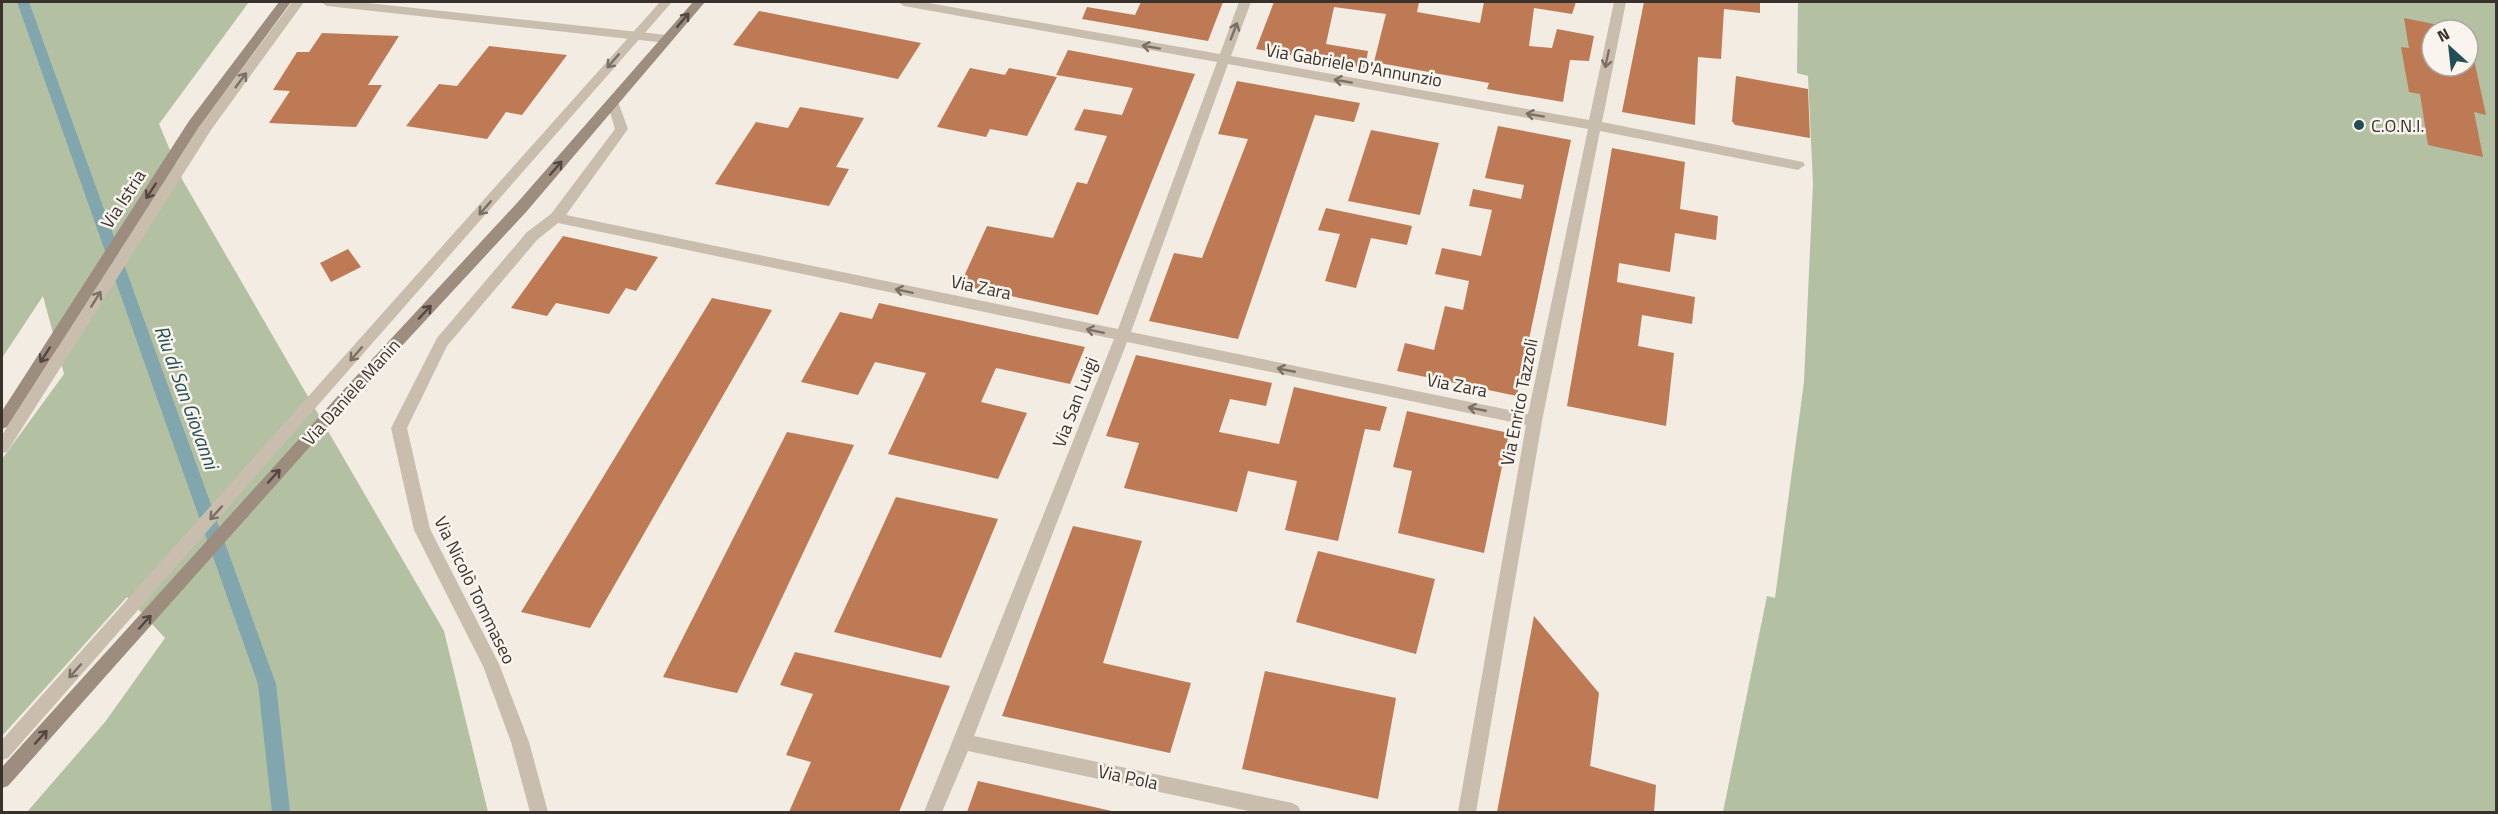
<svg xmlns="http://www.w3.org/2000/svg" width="2498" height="814" font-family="'Titillium Web',sans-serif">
	<rect width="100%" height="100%" fill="#f2ece2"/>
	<g fill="#b3c0a2" fill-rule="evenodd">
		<path d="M2,2H249L159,124L183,181L444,631L488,812H27L105,722L165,638L127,597L2,736V459L64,374L43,296L2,358Z"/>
		<path d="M1798,2H2496V812H1723L1767,596L1775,598L1804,382L1813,184L1808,76L1797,73ZM2432,30H2468V66H2432Z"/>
	</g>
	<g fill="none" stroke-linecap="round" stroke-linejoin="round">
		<path fill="#82a6ad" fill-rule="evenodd" d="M17,2H29L276,684L290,812H272L258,684Z"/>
	</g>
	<g fill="#bd7a55">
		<path d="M1141,2H1223L1208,41L1082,19L1087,7L1135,15Z"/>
		<path d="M1274,2H1419L1417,12L1480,23L1484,2H1576L1572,14L1534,8L1529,46L1552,48L1557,29L1594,36L1589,61L1570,60L1563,102L1487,89L1489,83L1374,62L1386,14L1334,7L1326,44L1368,51L1365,68L1256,49Z"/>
		<path d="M1644,2H1760V13L1724,9L1721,59L1698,57L1695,125L1622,112Z"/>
		<path d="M759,11L921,43L898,79L733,45Z"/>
		<path d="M2404,18L2458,29L2432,30V66H2468V54L2473,55L2486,115L2474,112L2483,157L2428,145L2420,94L2409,92L2401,47L2409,48Z"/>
		<path d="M322,33L399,36L368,85H382L356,127L269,123L290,91L273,90L297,52H309Z"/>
		<path d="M489,46L567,55L522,115L506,112L487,139L406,126L439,84L457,86Z"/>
		<path d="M1068,50L1195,74L1098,315L960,285L987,226L1053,238L1077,182L1087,184L1107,136L1074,130L1084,109L1122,115L1133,88L1056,75Z"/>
		<path d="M970,68L1005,75L1009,68L1057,77L1027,136L990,129L986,137L937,127Z"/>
		<path d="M1736,76L1808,89L1810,138L1735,125L1732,121Z"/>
		<path d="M1237,81L1360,103L1354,122L1315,115L1238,339L1149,321L1174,253L1202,258L1248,139L1218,134Z"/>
		<path d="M800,107L864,118L836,167L849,169L829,206L715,184L756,122L788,128Z"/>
		<path d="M1498,126L1571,140L1517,396L1397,371L1405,343L1434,350L1445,306L1463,310L1469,281L1435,274L1442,248L1481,256L1492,210L1469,206L1473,189L1521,199L1524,185L1485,178Z"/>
		<path d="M1371,130L1439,143L1420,215L1348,201Z"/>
		<path d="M1612,148L1685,162L1680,209L1718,216L1716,240L1675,233L1670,272L1619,263L1617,282L1695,297L1692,324L1642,315L1638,346L1674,353L1666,426L1567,406Z"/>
		<path d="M1326,208L1412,226L1407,245L1371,238L1356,288L1325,281L1340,234L1318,230Z"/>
		<path d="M563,236L658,257L636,291L626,288L609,314L556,303L547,316L511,308Z"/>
		<path d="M348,249L361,267L331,282L320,263Z"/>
		<path d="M712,298L772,310L590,628L521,612Z"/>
		<path d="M879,303L1085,347L1070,384L996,368L981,402L1027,413L998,479L888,454L926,373L875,362L858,395L801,382L840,312L872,319Z"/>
		<path d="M1136,355L1272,383L1266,406L1230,399L1219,432L1279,444L1294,387L1387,407L1380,431L1365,429L1338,541L1285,530L1297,481L1248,471L1237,512L1124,488L1139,443L1106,436Z"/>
		<path d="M1407,411L1509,433L1484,553L1398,533L1412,471L1393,467Z"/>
		<path d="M787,432L854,445L737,693L663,677Z"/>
		<path d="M896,497L998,519L941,658L834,632Z"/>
		<path d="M1073,526L1142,541L1103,663L1191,683L1170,753L1002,716Z"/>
		<path d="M1318,551L1435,579L1416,654L1296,622Z"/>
		<path d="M1534,616L1599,693L1590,766L1656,785L1654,812H1497Z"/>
		<path d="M795,652L950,686L899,812H789L811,762L786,755L813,694L780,685Z"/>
		<path d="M1265,671L1396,698L1378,799L1242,769Z"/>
		<path d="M978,781L1116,812H967Z"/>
	</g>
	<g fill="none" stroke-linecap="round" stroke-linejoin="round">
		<g fill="#c9beae" fill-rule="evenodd">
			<path d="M292,2H304L211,130L7,452L2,453V435L201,124Z"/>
			<path d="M660,2H672L8,758L2,760V740Z"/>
		</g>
		<g fill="#c9beae" fill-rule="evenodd">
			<path d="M321,2H358L667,35L673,39L667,43L327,6Z"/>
			<path d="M898,2H923L1220,54L1239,2H1251L1231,56L1589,120L1614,2H1626L1602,122L1803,162L1805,165L1798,170L1600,131L1542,421L1476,812H1458L1526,425L1127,342L974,736L1292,803L1298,806L1301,812H1253L968,751L942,812H924L1114,339L558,223L537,240L447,346L407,428L430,529L499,664L529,742L548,812H530L511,742L483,666L414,530L391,428L437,338L527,232L551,214L615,129L607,102L609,99H617L628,129L566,215L1118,329L1217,62L904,6ZM1228,64L1588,129L1528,414L1131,332Z"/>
		</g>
		<g fill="#9d8d7f" fill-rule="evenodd">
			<path d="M279,2H291L199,127L7,427L2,429V411L189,121Z"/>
			<path d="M693,2H705L527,211L347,405L8,786L2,788V767L337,397L517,203Z"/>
		</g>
	</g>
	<defs><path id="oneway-shaft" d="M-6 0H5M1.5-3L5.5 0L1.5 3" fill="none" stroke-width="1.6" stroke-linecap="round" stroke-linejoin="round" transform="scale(1.5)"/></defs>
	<g stroke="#524841">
		<use href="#oneway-shaft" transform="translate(683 20) rotate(-50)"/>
		<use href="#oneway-shaft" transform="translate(556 168) rotate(-49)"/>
		<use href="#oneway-shaft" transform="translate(151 191) rotate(123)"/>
		<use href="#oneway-shaft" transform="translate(425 312) rotate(-47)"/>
		<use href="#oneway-shaft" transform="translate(45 355) rotate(123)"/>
		<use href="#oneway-shaft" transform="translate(274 476) rotate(-48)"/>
		<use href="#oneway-shaft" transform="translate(145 622) rotate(-48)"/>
		<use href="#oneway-shaft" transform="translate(41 737) rotate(-48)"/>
	</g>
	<g stroke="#7a7066">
		<use href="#oneway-shaft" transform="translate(1234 31) rotate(-69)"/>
		<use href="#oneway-shaft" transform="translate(1151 47) rotate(-170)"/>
		<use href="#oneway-shaft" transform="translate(1607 59) rotate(102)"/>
		<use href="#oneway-shaft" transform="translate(613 61) rotate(131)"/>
		<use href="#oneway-shaft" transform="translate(241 80) rotate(-53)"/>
		<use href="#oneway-shaft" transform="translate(1343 81) rotate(-170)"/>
		<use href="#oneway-shaft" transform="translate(1535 115) rotate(-170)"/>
		<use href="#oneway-shaft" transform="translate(485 208) rotate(131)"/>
		<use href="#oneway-shaft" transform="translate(904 291) rotate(-168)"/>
		<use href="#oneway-shaft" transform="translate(96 299) rotate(-58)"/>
		<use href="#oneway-shaft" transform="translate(1095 331) rotate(-168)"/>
		<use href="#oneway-shaft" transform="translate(356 354) rotate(131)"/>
		<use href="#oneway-shaft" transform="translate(1286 370) rotate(-169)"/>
		<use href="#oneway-shaft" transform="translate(1477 409) rotate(-169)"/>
		<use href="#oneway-shaft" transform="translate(216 513) rotate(132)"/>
		<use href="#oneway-shaft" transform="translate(75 671) rotate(132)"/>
	</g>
	<circle fill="#244e57" stroke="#f9f5ee" stroke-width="2" cx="2359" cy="125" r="6"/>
	<g text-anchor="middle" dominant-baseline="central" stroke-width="5" stroke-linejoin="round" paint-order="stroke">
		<g font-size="18" fill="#39312c" stroke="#f9f5ee">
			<text transform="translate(1354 65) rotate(10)">Via Gabriele D'Annunzio</text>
			<text transform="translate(123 199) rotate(-57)">Via Istria</text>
			<text transform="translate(981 287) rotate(12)">Via Zara</text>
			<text transform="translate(1457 385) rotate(11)">Via Zara</text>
			<text transform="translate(351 392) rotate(-48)">Via Daniele Manin</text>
			<text transform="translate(1075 402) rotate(-69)">Via San Luigi</text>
			<text transform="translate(1519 402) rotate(-79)">Via Enrico Tazzoli</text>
			<text transform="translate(475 590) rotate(64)">Via Nicolò Tommaseo</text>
			<text transform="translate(1128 777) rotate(12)">Via Pola</text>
		</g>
		<g font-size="18" fill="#39312c" stroke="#f9f5ee" text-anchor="start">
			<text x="2371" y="125">C.O.N.I.</text>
		</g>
		<g font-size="20" font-style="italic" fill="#244e57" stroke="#f9f5ee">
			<text transform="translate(187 397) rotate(70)">Riu di San Giovanni</text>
		</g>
	</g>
	<rect width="2498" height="814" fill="none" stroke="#39312c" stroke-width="6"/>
	<g transform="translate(2450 48) rotate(333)"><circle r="28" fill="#f9f5ee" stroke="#aca7a0" stroke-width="1.5"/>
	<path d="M0-4.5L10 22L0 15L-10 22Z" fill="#244e57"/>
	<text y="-9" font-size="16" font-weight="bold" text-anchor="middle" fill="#39312c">N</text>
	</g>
</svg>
